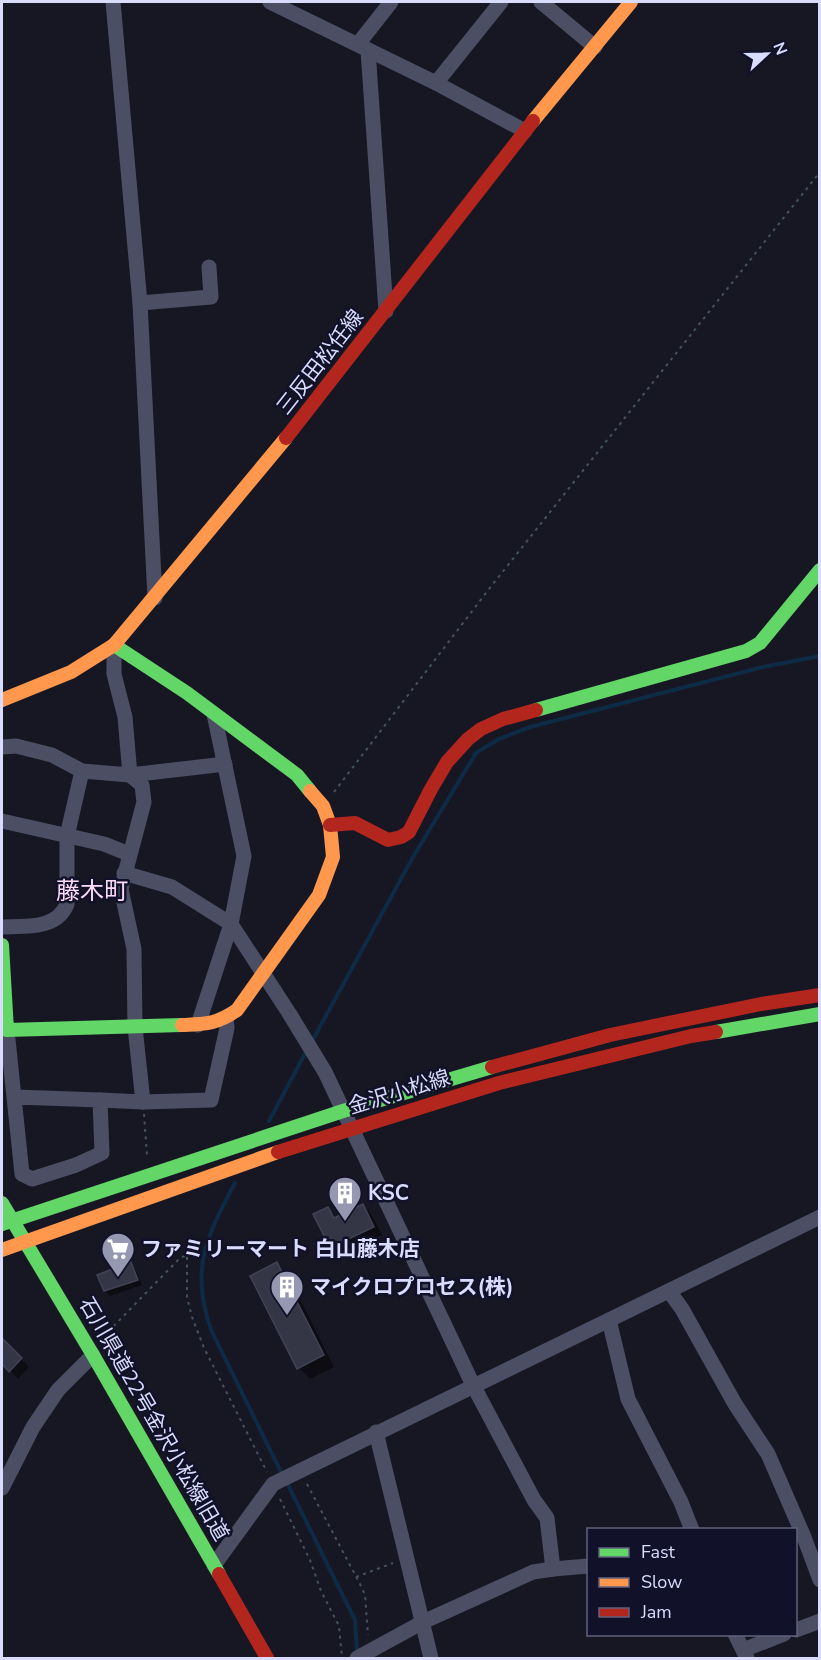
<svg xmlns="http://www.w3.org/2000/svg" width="821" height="1660" font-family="'Nunito Sans','Noto Sans JP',sans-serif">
	<rect width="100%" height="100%" fill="#171723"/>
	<g fill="#0007">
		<path d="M363,1206L371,1214L382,1235L339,1256L331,1247L328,1209L336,1217Z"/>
		<path d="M130,1263L135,1269L142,1285L110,1296L105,1291L99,1276Z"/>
		<path d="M277,1264L288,1275L334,1367L310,1379L299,1368Z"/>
		<path d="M2,1340L29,1367L18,1379L2,1362Z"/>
	</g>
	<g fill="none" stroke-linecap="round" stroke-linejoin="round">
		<g stroke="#0d2b44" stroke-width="4">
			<path d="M311,1043L413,857L476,753L499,739L530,727L763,667L820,656"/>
			<path d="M269,1121L307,1050"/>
			<path d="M235,1183C206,1237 189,1271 212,1332L282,1474"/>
			<path d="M286,1481L355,1620L357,1652"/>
		</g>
	</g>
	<g fill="#353645" stroke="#424257" stroke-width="1.5">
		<path d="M363,1204L374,1227L330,1248L313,1214L328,1207L334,1218Z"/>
		<path d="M131,1262L138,1280L104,1291L97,1275Z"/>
		<path d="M277,1262L324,1355L297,1369L250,1276Z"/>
		<path d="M2,1338L22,1358L9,1372L2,1364Z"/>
	</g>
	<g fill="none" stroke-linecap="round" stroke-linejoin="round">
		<g stroke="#44535c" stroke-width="2" stroke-dasharray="3 4.5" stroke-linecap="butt">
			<path d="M334,792L489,589L820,172"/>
			<path d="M144,1114L147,1156"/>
			<path d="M103,1337L180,1258L187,1255V1297L192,1317L204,1348L267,1472"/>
			<path d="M307,1484L360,1584L365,1595L368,1635"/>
			<path d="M280,1499L310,1560L321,1591L339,1626L342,1658"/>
			<path d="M356,1577L393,1563"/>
		</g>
		<g stroke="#4c4f64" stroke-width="15">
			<path d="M113,2L140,303L155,598"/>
			<path d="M270,2L436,83L525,131"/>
			<path d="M541,2L595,47"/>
			<path d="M358,44L391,2"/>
			<path d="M368,50L386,311"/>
			<path d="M436,83L501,2"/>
			<path d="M140,303L211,297L209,267"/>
			<path d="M114,645V674L125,717L130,775L142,785L144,802L121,889L134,949L135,1027L143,1102"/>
			<path d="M2,747L16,746L52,755L82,771L130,775L225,764"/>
			<path d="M2,821L104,844L129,854"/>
			<path d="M124,873L172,887L231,924L289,1013L325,1072L473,1385L534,1500L547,1518L553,1569"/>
			<path d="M2,927C24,926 57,930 67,904V836L82,771"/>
			<path d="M198,1025L231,924L244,856L214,714"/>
			<path d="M7,1030L22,1174L32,1179L76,1165L102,1153L100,1100L15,1097"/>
			<path d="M100,1100L143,1102L211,1100L227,1028L226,1018"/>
			<path d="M669,1291L682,1309L735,1404L768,1454L804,1537L820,1580"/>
			<path d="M609,1320L628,1399L681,1502L692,1530"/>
			<path d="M376,1432L431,1658"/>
			<path d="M2,1488L33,1427L58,1390L93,1355"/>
			<path d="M214,1565L273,1484L820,1217"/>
			<path d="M796,1630L820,1621"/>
			<path d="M735,1634L747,1658"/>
			<path d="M743,1650L784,1634"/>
			<path d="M357,1658L423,1622L533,1572L553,1569L588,1566"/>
		</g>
		<g stroke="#63d668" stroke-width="14">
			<path d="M114,645L187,693L297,775L310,791"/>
			<path d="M536,710L746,651L760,643L820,570"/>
			<path d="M2,945L7,1030L182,1025"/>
			<path d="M716,1032L820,1014"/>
			<path d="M2,1203L93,1355L219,1574"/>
			<path d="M2,1224L343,1111L492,1067"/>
		</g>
		<g stroke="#ff974d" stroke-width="14">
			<path d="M533,121L631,2"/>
			<path d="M2,700L71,672L114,645L286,438"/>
			<path d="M182,1025C206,1024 217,1024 237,1010L319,895L333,857L330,825L323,806L310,791"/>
			<path d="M2,1250L278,1152"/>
		</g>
		<g stroke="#b3261e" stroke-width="14">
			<path d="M286,438L533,121"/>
			<path d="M330,825L355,823L388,840L401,837L409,832L431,789L447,762L468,739L481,729L503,719L536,710"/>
			<path d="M492,1067L610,1035L761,1004L820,995"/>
			<path d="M278,1152L499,1083L691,1036L716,1032"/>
			<path d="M219,1574L267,1658"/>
		</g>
	</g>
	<defs>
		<symbol id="building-pin" viewBox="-11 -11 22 30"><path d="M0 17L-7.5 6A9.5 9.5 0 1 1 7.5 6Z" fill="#9697b1" stroke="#111129"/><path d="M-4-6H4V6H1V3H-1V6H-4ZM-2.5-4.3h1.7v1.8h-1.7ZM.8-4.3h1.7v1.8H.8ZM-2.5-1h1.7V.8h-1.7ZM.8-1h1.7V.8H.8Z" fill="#fff"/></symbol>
		<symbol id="supermarket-pin" viewBox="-11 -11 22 30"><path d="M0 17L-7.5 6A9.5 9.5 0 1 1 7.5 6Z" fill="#9697b1" stroke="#111129"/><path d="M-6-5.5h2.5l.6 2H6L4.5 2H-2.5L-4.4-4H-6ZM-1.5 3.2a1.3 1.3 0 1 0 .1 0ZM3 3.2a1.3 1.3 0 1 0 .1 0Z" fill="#fff"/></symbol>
	</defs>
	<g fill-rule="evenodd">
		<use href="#building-pin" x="326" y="1174" width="38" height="52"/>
		<use href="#supermarket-pin" x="99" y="1230" width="38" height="52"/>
		<use href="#building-pin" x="268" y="1268" width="38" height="52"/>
	</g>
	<g text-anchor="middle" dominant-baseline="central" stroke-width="5" stroke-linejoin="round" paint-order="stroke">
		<g font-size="21" fill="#dadcfe" stroke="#111129">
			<text transform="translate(320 362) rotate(-52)">三反田松任線</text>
			<text transform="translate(399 1092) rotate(-17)">金沢小松線</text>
			<text transform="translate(154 1419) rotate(60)">石川県道22号金沢小松線旧道</text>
		</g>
		<g font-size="21" font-weight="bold" fill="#dadcfe" stroke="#111129" text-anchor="start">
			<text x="368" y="1193">KSC</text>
			<text x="141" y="1249">ファミリーマート 白山藤木店</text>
			<text x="310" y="1287">マイクロプロセス(株)</text>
		</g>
		<g font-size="24" fill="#fedcf8" stroke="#111129">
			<text x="92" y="891">藤木町</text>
		</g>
	</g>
	<rect width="821" height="1660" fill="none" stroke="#dadcfe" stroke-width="6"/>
	<rect x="587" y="1528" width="210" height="108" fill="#111129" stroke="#61627e" stroke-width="1.5"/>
	<rect x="599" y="1548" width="30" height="9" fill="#63d668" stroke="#61627e" stroke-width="1.5"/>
	<text x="641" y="1558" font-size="18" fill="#dadcfe">Fast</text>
	<rect x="599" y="1578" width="30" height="9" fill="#ff974d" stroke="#61627e" stroke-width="1.5"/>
	<text x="641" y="1588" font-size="18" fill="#dadcfe">Slow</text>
	<rect x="599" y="1608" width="30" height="9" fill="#b3261e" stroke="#61627e" stroke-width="1.5"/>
	<text x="641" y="1618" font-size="18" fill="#dadcfe">Jam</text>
	<g transform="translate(767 54) rotate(68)" stroke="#111129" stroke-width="4.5" paint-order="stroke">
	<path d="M0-4.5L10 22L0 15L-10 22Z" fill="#dadcfe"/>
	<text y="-9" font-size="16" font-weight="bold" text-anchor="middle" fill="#dadcfe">N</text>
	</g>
</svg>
